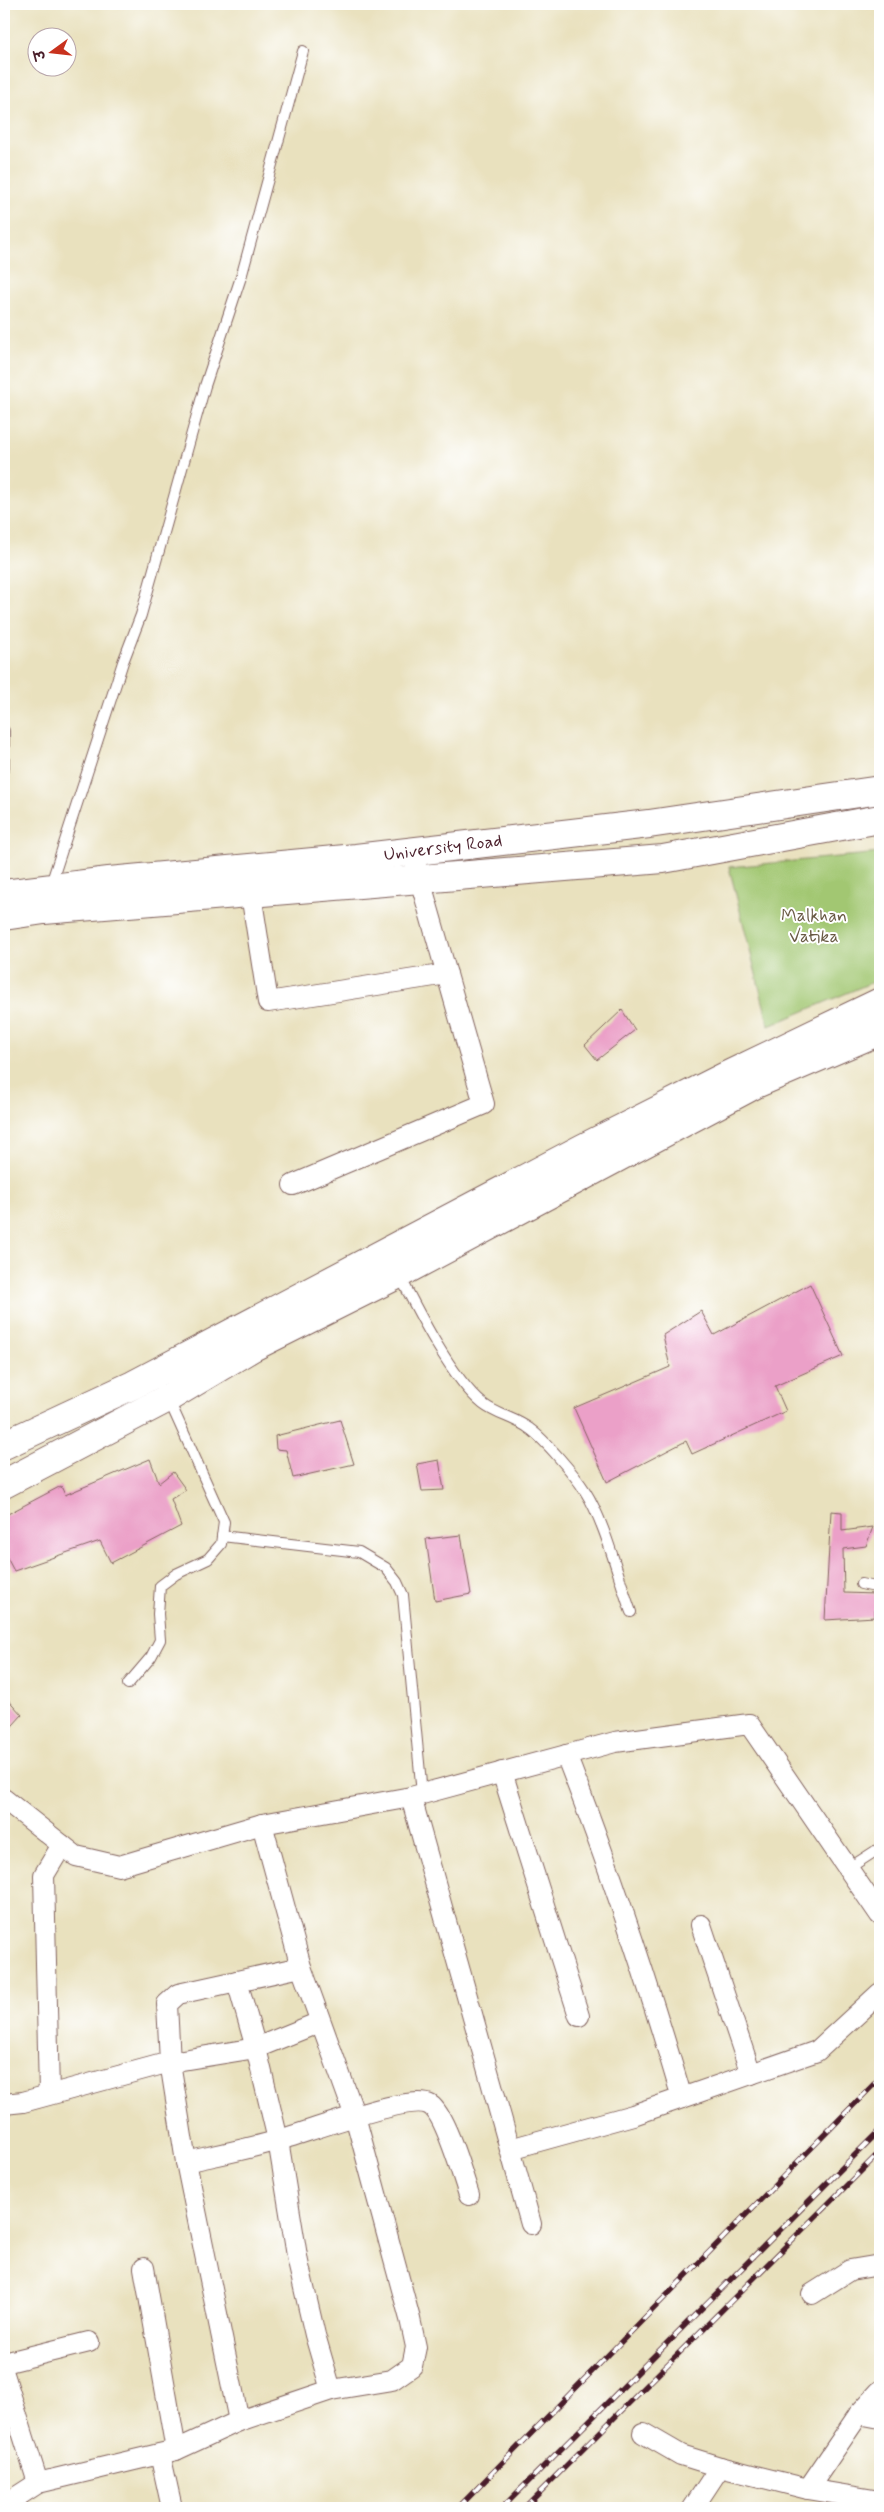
<svg xmlns="http://www.w3.org/2000/svg" width="884" height="2512" font-family="Mynerve,'Playpen Sans Deva',sans-serif">
	<rect width="100%" height="100%" fill="#fff"/>
	<filter id="ink" filterUnits="userSpaceOnUse"><feTurbulence type="fractalNoise" baseFrequency=".02" numOctaves="2"/><feDisplacementMap in="SourceGraphic" scale="10" xChannelSelector="R" yChannelSelector="G"/><feConvolveMatrix kernelMatrix="1 2 1 2 8 2 1 2 1" color-interpolation-filters="sRGB"/></filter>
	<filter id="wash" filterUnits="userSpaceOnUse"><feTurbulence type="fractalNoise" baseFrequency=".0096" numOctaves="4" result="noise"/><feDisplacementMap in="SourceGraphic" scale="20" xChannelSelector="R" yChannelSelector="G"/><feGaussianBlur stdDeviation="1.12" result="paint"/><feColorMatrix in="noise" values="0 0 0 0 0 0 0 0 0 0 0 0 0 0 0 0 0 1.4 0 .05"/><feComposite in="paint" operator="in"/></filter>
	<g filter="url(#wash)">
		<rect width="100%" height="100%" fill="#e9e1be"/>
		<path fill="#a2c772" stroke="#76734e" d="M880,853V979L769,1026L729,867Z"/>
		<g id="blocks">
			<g fill="#eba0c8">
				<path d="M622,1010L635,1030L597,1060L585,1045Z"/>
				<path d="M810,1284L843,1356L775,1386L786,1411L692,1454L686,1441L607,1482L574,1408L670,1367L663,1335L701,1311L714,1335Z"/>
				<path d="M340,1420L354,1464L293,1478L286,1450L276,1449L275,1436Z"/>
				<path d="M150,1459L159,1483L173,1472L186,1490L171,1499L181,1526L111,1563L100,1541L14,1571L4,1552V1516L61,1486L65,1495Z"/>
				<path d="M439,1460L444,1490L422,1491L417,1464Z"/>
				<path d="M831,1511L842,1512V1531L873,1527L866,1546L843,1549L844,1593L875,1594V1617L825,1620Z"/>
				<path d="M461,1535L471,1594L435,1601L426,1539Z"/>
				<path d="M4,1695L22,1715L4,1735Z"/>
			</g>
		</g>
	</g>
	<g filter="url(#ink)">
		<use href="#blocks" fill-opacity="0" stroke="#82635e" stroke-width="1"/>
		<g fill="none" stroke-linecap="round" stroke-linejoin="round">
			<defs>
				<g id="lane">
					<path d="M4,731V768"/>
					<path d="M50,887L123,662L141,615L205,386L242,274L303,51"/>
					<path d="M399,1274C417,1310 452,1379 483,1404C497,1415 516,1418 530,1429C545,1440 575,1475 585,1491C605,1522 618,1577 631,1612"/>
					<path d="M222,1536L359,1552L386,1568L397,1582L403,1595L422,1794"/>
					<path d="M861,1584L880,1588"/>
					<path d="M128,1684L151,1657L160,1640L158,1614L160,1586L176,1574L208,1559L221,1544L224,1522L168,1398"/>
					<path d="M849,1868L880,1848"/>
				</g>
				<g id="street">
					<path d="M251,894L268,1002L447,974"/>
					<path d="M293,1185L484,1104L416,866"/>
					<path d="M566,1755C610,1868 648,1982 682,2098"/>
					<path d="M502,1772L579,2016"/>
					<path d="M411,1797L531,2224"/>
					<path d="M4,1799L76,1856L119,1866L262,1824L411,1797L615,1742L749,1724L880,1915"/>
					<path d="M701,1925L751,2074"/>
					<path d="M237,1981L256,2048L278,2140L298,2262L315,2335L331,2390"/>
					<path d="M49,2094L44,1875L62,1845"/>
					<path d="M4,2104L23,2102L170,2062L256,2048L320,2022"/>
					<path d="M510,2149L633,2115L817,2051L880,1993"/>
					<path d="M186,2162C217,2155 248,2149 279,2140C305,2133 410,2093 430,2105C445,2114 463,2177 469,2195"/>
					<path d="M144,2268L176,2450"/>
					<path d="M812,2294L850,2270L880,2265"/>
					<path d="M4,2363L89,2342"/>
					<path d="M4,2374L38,2483"/>
					<path d="M859,2414L880,2418"/>
					<path d="M239,2421L186,2162L170,2062L167,2004L178,1994L301,1967"/>
					<path d="M643,2433L681,2455L720,2467L808,2489L880,2501"/>
					<path d="M160,2454L172,2508"/>
					<path d="M808,2489L859,2414L880,2391"/>
					<path d="M4,2505L38,2483L176,2450L239,2421L331,2390L392,2380L412,2366L416,2347L410,2319L355,2116L301,1967L262,1824"/>
					<path d="M693,2508L720,2467"/>
				</g>
				<g id="secondary">
					<path d="M4,894L109,881L356,858L649,824L880,790"/>
					<path d="M4,916L44,910L663,859L880,819"/>
					<path d="M4,1445L133,1385L583,1148L728,1075L880,1002"/>
					<path d="M4,1484L168,1398L253,1347L399,1274L756,1084L880,1031"/>
				</g>
			</defs>
			<use href="#lane" stroke="#82635e" stroke-width="12"/>
			<use href="#street" stroke="#82635e" stroke-width="22"/>
			<use href="#secondary" stroke="#82635e" stroke-width="30"/>
			<use href="#lane" stroke="#fff" stroke-width="10"/>
			<use href="#street" stroke="#fff" stroke-width="20"/>
			<use href="#secondary" stroke="#fff" stroke-width="28"/>
			<defs>
				<g id="rail">
					<path d="M458,2508L880,2078"/>
					<path d="M502,2508L880,2130"/>
					<path d="M524,2508L880,2152"/>
				</g>
			</defs>
			<use href="#rail" stroke="#4a1f2b" stroke-width="5.5"/>
			<use href="#rail" stroke="#fff" stroke-width="4" stroke-dasharray="11" stroke-linecap="butt"/>
		</g>
	</g>
	<g text-anchor="middle" dominant-baseline="central" stroke-width="4" stroke-linejoin="round" paint-order="stroke">
		<g font-size="18" fill="#4a1f2b" stroke="#fff">
			<text transform="translate(443 848) rotate(-7)">University Road</text>
		</g>
		<g font-size="18" fill="#695a44" stroke="#fff">
			<text x="814" y="916">Malkhan<tspan x="814" dy="21">Vatika</tspan></text>
		</g>
	</g>
	<rect width="884" height="2512" fill="none" stroke="#fff" stroke-width="20"/>
	<g transform="translate(52 52) rotate(255)"><circle r="24" fill="#ffffff" stroke="#b7a5aa"/>
	<path d="M0-4L9 19L0 12L-9 19Z" fill="#c8321e"/>
	<text y="-8" font-size="14" font-weight="bold" text-anchor="middle" fill="#4a1f2b">उ</text>
	</g>
</svg>
